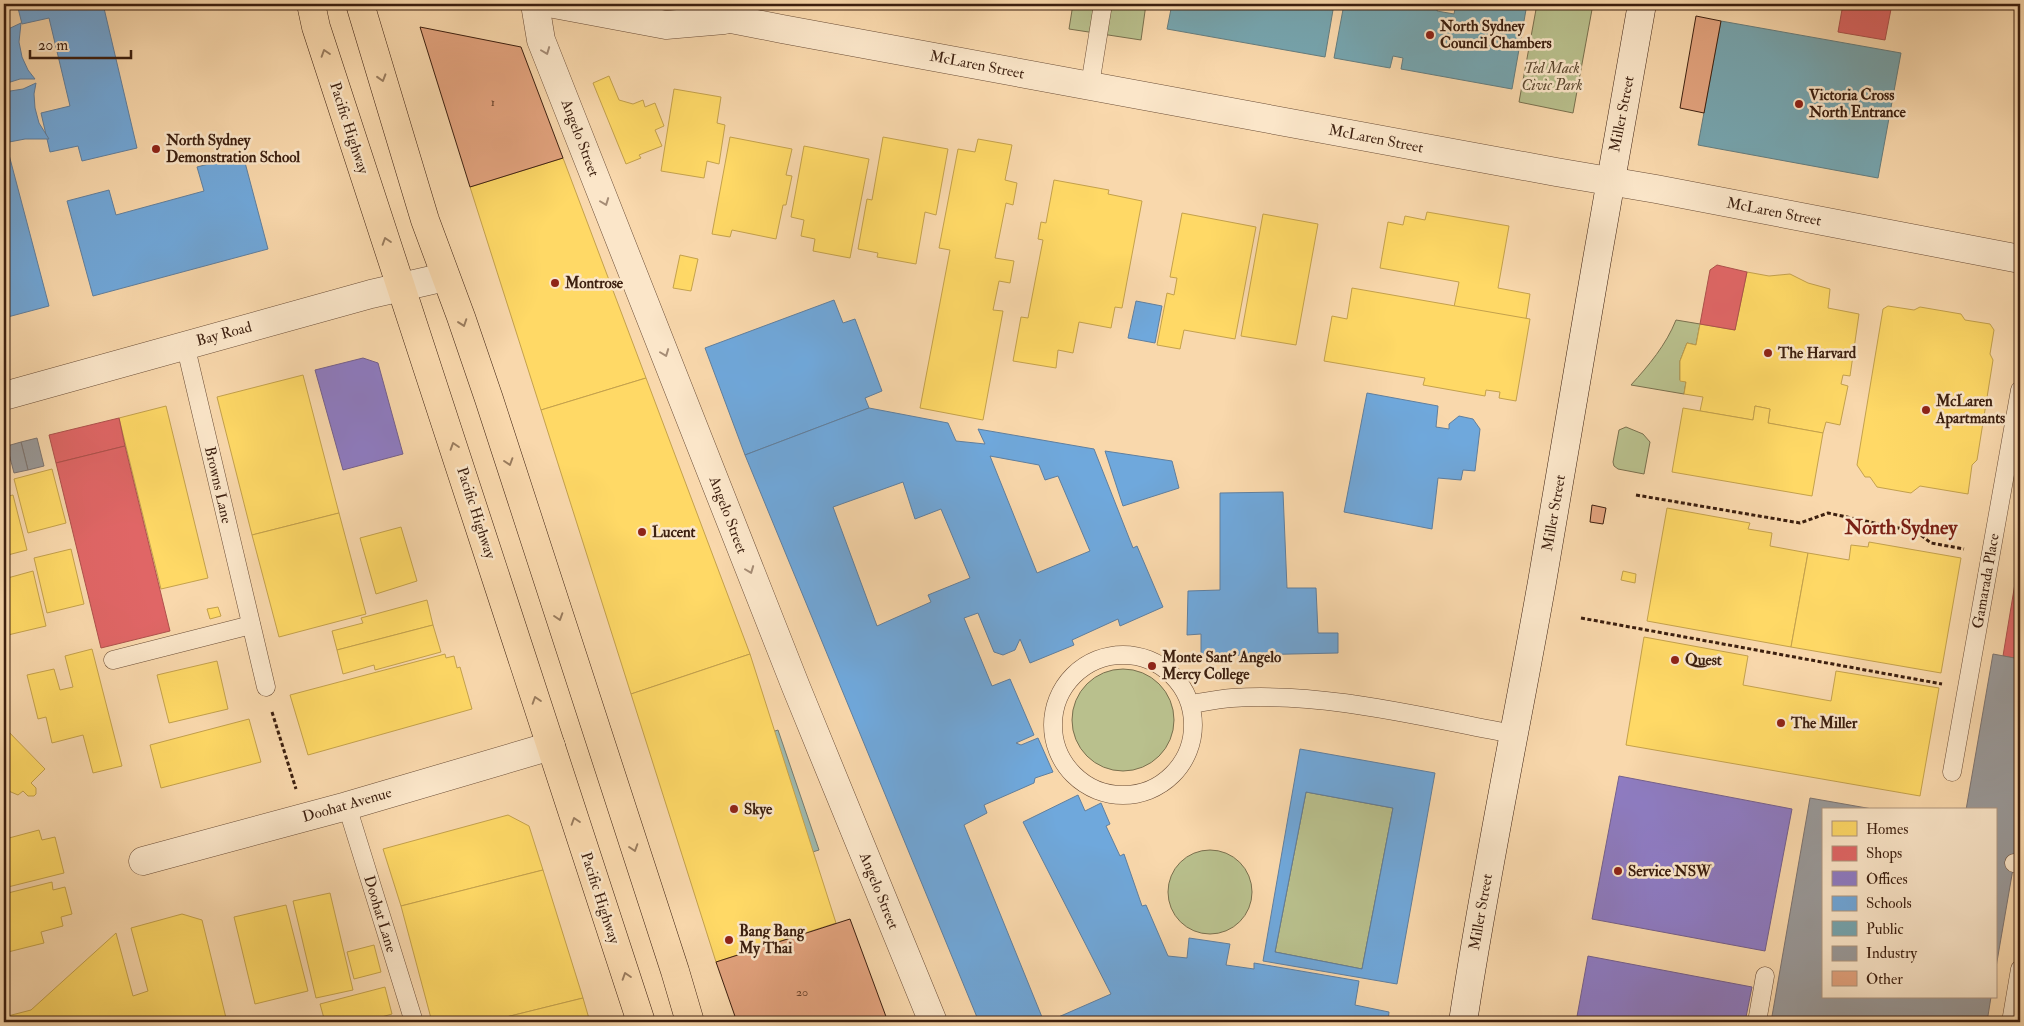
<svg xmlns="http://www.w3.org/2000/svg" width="2024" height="1026" font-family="'IM FELL Double Pica',serif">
	<rect width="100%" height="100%" fill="#f9d8ac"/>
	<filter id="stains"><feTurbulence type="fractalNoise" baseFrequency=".004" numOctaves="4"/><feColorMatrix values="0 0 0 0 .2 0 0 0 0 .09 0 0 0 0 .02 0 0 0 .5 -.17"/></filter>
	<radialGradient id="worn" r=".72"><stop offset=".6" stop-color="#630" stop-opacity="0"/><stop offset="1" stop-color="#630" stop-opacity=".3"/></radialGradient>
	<g fill="#b9c08d" stroke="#7a704e">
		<path d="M1073,4H1146L1141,40L1069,29Z"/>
		<path d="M1537,4H1593L1573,113L1519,102Z"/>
		<path d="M1676,320L1700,324L1696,345L1687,343L1680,361V380L1686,382L1684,394L1631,385C1649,365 1666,345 1676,320Z"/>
		<path d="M1626,427L1643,434L1650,442L1644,474L1618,469L1614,466L1613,462L1619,430Z"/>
		<circle cx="1123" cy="720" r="51"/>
		<path d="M1306,792L1393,808L1362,969L1275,952Z"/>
		<circle cx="1210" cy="892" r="42"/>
	</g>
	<path fill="#9eb9ae" stroke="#777b6e" d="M778,730L819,850L790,859L760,736Z"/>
	<g fill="#ffd966" stroke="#c4a14c">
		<path d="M609,76L619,100L633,104L643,100L645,107L655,103L664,126L655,130L662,146L639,155L641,158L626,164L593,83Z"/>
		<path d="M674,89L721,97L717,123L725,125L719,164L707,161L704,178L661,171Z"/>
		<path d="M730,137L792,149L786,175L792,176L786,205H783L776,239L732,230L730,237L712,234Z"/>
		<path d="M883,137L948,149L936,215L925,212L916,264L877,257L878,253L858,249L867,199L872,200Z"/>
		<path d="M978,139L1012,145L1005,180L1017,183L1013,205L1006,203L995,258L1014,261L1010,283L999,281L993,310L1003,311L983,420L920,408L950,250L939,248L958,149L975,152Z"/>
		<path d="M804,146L869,159L850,258L813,251L815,239L801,236L804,220L791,217Z"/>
		<path d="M563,158L646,378L541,410L470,187Z"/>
		<path d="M1054,180L1109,190L1108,194L1142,201L1122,308L1115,307L1111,328L1079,322L1073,353L1058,350L1056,368L1013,361L1021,317L1028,318L1043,240L1038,239L1041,222L1046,223Z"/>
		<path d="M1427,212L1509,226L1498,288L1530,294L1526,319L1454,307L1459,282L1380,268L1388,222L1403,225L1405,216L1425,220Z"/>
		<path d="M1182,213L1256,227L1235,339L1184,330L1180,349L1157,345L1167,293L1174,295L1177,278L1170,277Z"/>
		<path d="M1263,214L1318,224L1296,345L1241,336Z"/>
		<path d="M680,255L698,259L691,291L673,288Z"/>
		<path d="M1747,272L1769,276L1790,274L1808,283L1830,289L1828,308L1859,314L1850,376L1843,375L1841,384L1848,386L1840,425L1826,422L1823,433L1768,423L1770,409L1755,406L1753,420L1700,411L1703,397L1684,394L1686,382L1680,381V361L1687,343L1696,345L1700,324L1735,330Z"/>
		<path d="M1352,288L1530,319L1516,401L1499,398L1500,392L1486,390L1485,396L1423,385L1425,378L1324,361L1332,316L1347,319Z"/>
		<path d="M1888,306L1914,310L1920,307L1961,314L1965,320L1990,324L1994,330L1990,354L1993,360L1977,460L1972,465L1968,494L1920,486L1911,493L1877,487L1870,477H1865L1857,465L1883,309Z"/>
		<path d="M303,375L339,513L252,535L217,397Z"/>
		<path d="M646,378L750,654L631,694L541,410Z"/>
		<path d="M166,406L208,578L161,589L119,418Z"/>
		<path d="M1755,406L1770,409L1768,423L1823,433L1812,496L1672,472L1683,408L1753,420Z"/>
		<path d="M52,469L66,523L28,533L14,479Z"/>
		<path d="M13,495L27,550L4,556V497Z"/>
		<path d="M1667,508L1750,523L1748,529L1772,533L1770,546L1808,553L1791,647L1647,621Z"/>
		<path d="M339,513L366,614L279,637L252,535Z"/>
		<path d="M401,527L417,581L376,594L360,538Z"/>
		<path d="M1869,542L1961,558L1941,673L1791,647L1808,553L1849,560L1851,545L1868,547Z"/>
		<path d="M71,549L84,604L47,613L34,558Z"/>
		<path d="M33,571L46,626L8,635L4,618V579Z"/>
		<path d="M1623,571L1636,574L1635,583L1621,580Z"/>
		<path d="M427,600L433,625L337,650L332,631L363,623L361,618Z"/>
		<path d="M218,607L221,616L210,619L207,609Z"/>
		<path d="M433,625L441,652L375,670L374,665L343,674L337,650Z"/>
		<path d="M1644,637L1748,656L1743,685L1831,701L1836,671L1939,688L1920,796L1626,745Z"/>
		<path d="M92,649L122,766L93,773L83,735L52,743L46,717L38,719L27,675L54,669L60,690L73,687L65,656Z"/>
		<path d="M445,654L446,658L454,656L457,668L460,667L472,709L308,755L290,695Z"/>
		<path d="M750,654L836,923L716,962L631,694Z"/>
		<path d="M217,661L228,709L169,723L157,675Z"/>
		<path d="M249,719L261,762L161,788L150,745Z"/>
		<path d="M4,727L45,769L31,783L36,788V794L34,796H28L23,791L18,795L4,789Z"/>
		<path d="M508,815L529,826L543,870L401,906L383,849Z"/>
		<path d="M7,828L9,838L39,830L42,840L55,837L64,873L4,888V829Z"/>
		<path d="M543,870L583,998L486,1022H432L401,906Z"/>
		<path d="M52,882L53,890L65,887L72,914L61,917L63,926L41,932L44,943L4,953V894Z"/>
		<path d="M330,893L353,990L316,998L293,901Z"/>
		<path d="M286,905L308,991L255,1004L234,917Z"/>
		<path d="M182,914L202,920L227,1022H4V1017L31,1010L116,933L133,996L148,991L131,928Z"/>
		<path d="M374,945L381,972L354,979L347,952Z"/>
		<path d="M385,987L392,1014L364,1022H325L320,1004Z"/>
		<path d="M583,998L590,1022H486Z"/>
	</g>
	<g fill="#e06666" stroke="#af514c">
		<path d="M1843,4H1892L1885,40L1838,32Z"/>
		<path d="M1717,265L1747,272L1735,330L1700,324L1710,270Z"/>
		<path d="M119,418L125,446L56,463L49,435Z"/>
		<path d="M125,446L170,631L101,648L56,463Z"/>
		<path d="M2020,553V659L2003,656Z"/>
	</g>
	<g fill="#8e7cc3" stroke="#75608d">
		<path d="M363,358L378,363L403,454L343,470L315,370Z"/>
		<path d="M1619,776L1792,809L1765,951L1592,919Z"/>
		<path d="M1588,956L1752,987L1745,1022H1576Z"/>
	</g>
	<g fill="#6fa8dc" stroke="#607f9e" fill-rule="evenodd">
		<path d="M17,4H103L137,148L82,161L78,146L50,152L41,113L70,106L49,18L22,24Z"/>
		<path d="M21,23L19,42L22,57L28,70L35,79H20L4,84V31Z"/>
		<path d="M36,83L34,94L35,108L39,123L49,139H25L4,143V92L23,89Z"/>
		<path d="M8,151L49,306L4,318V153Z"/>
		<path d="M243,155L268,249L93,296L67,201L109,190L116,215L204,191L197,167Z"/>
		<path d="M834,300L843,323L855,319L882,391L865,398L869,408L745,455L705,348Z"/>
		<path d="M1136,301L1162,306L1155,343L1128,338Z"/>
		<path d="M1367,393L1438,406L1436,427L1449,429V424L1459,416L1473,419L1480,429L1475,471L1463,470L1461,480L1438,478L1432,529L1344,512Z"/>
		<path d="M869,408L948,423L956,441L985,444L978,429L1094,449L1133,548L1137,546L1163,607L1120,626L1118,619L1072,640L1074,645L1030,663L1020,639L1015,650L1003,655L994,652L978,613L964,618L992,686L1010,679L1034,735L1016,743L1021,745L1038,738L1053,772L1035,778L1034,783L984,805L987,813L964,825L1044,1022H979L745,455ZM990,456L1039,465L1045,480L1058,476L1090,551L1037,573ZM903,482L915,519L941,509L970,578L928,595L931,602L877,626L833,507Z"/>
		<path d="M1105,451L1172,461L1179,488L1123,506Z"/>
		<path d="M1283,492L1287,588H1316L1318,633H1338V653L1201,656V634L1187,635L1188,591L1220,590V493Z"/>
		<path d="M1300,749L1435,773L1397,984L1263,961ZM1306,792L1393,808L1362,969L1275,952Z"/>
		<path d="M1078,795L1085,811L1101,803L1110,824L1106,826L1120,856L1124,854L1142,906L1146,905L1168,956L1187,958L1189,938L1230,944L1226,965L1254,969V963L1359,981L1355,1005L1389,1012L1388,1022H1047L1111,994L1023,822Z"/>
	</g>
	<g fill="#76a5af" stroke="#657d7f">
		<path d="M1172,4H1334L1325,57L1167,29Z"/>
		<path d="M1344,4H1438L1437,11L1454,14L1456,4H1527L1512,89L1401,69L1403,58L1393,56L1390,68L1334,58Z"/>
		<path d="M1721,21L1901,53L1878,178L1698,145Z"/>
	</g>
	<g fill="#999" stroke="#7d7470">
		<path d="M37,438L44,466L28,470L21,442Z"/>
		<path d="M21,442L28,470L14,473L7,446Z"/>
		<path d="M1993,654L2020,659V839L2014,863L1995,973V810H1966Z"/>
		<path d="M1810,798L1878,810H1823V997H1991L1987,1022H1771Z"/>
	</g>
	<g fill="#e3a37e" stroke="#3c1f0f">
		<path d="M1696,16L1721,21L1704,113L1680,108Z"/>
		<path d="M420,27L521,47L563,158L470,187Z"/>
		<path d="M1592,505L1606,508L1603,524L1590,522Z"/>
		<path d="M850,919L888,1022H737L716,962Z"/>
	</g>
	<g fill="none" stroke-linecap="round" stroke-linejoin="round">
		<defs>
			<g id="service">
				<path d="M1090,85L1103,4"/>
				<path d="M185,344L266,687"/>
				<circle cx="1123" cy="725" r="70"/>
				<path d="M113,660L251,625"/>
				<path d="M1191,704C1204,702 1218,699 1232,698C1327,692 1421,717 1513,734"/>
				<path d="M1952,772L2020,390"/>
				<path d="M347,806L414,1022"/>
				<path d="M2014,863L2020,864"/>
				<path d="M1757,1022L1765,976"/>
				<path d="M2011,1022L2020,969"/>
			</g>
			<g id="minor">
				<path d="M535,4L541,40L796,687L933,1022"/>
				<path d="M143,861L347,806L551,746"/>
			</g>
			<g id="tertiary">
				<path d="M554,4L666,25L724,20"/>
				<path d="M691,4L731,19L782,29L1556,172L1656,189L2020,259"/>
				<path d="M4,396L371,294L445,277"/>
			</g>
			<path id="secondary" d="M1463,1022C1485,875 1516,729 1542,582C1575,390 1607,196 1642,4"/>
			<g id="primary">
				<path d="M311,4L316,27C424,359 533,690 641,1022"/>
				<path d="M360,4L425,220L461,317L489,399L675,971L690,1022"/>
			</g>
		</defs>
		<use href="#service" stroke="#6b4d36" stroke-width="19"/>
		<use href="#minor" stroke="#6b4d36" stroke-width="29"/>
		<use href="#tertiary" stroke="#6b4d36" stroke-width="29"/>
		<use href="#secondary" stroke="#3c1f0f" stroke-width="29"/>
		<use href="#primary" stroke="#3c1f0f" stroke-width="29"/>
		<g stroke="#3c1f0f" stroke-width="3" stroke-dasharray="4 2.5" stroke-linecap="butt">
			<path d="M1636,495L1800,523L1828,513L1917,532L1931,543L1964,549"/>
			<path d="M1581,618L1942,684"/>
			<path d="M272,712L296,789"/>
		</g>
		<use href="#service" stroke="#fbe6c9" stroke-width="18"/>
		<use href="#minor" stroke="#fbe6c9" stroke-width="28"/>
		<use href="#tertiary" stroke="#fbe6c9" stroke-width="28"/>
		<use href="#secondary" stroke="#fbe6c9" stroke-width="28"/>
		<use href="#primary" stroke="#f9d8ac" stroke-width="28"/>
	</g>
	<defs><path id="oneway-chevron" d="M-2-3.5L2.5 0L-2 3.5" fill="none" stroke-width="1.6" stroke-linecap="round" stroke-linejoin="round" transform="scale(1.25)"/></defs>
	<g stroke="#a58c75">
		<use href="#oneway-chevron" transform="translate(546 51) rotate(69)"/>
		<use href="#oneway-chevron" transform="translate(605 202) rotate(69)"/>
		<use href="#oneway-chevron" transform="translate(665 353) rotate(69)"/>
		<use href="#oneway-chevron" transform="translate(750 570) rotate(69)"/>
	</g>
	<g stroke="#9a7c5e">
		<use href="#oneway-chevron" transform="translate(325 53) rotate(-108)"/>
		<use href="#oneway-chevron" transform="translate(382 78) rotate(73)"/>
		<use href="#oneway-chevron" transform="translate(386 241) rotate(-108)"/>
		<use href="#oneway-chevron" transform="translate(463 323) rotate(71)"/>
		<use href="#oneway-chevron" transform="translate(454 446) rotate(-108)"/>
		<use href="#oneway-chevron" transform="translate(509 462) rotate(72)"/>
		<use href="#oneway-chevron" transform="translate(559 617) rotate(72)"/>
		<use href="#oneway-chevron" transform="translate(536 700) rotate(-108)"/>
		<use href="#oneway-chevron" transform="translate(575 821) rotate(-108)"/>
		<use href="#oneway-chevron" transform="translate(634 848) rotate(72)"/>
		<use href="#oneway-chevron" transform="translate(626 976) rotate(-108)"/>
	</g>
	<g fill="#8f2418" stroke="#fbe6c9" stroke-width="2">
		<circle cx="1430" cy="35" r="5"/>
		<circle cx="1799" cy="104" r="5"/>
		<circle cx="156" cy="149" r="5"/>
		<circle cx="555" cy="283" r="5"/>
		<circle cx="1768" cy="353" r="5"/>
		<circle cx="1926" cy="410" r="5"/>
		<circle cx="642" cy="532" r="5"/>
		<circle cx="1675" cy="660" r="5"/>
		<circle cx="1152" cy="666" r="5"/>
		<circle cx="1781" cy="723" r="5"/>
		<circle cx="734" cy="809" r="5"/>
		<circle cx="1618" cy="871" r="5"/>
		<circle cx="729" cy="940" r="5"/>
	</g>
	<g text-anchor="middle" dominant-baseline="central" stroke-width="5" stroke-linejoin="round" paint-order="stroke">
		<g font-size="12" fill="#66402b">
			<text x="493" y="102">1</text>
			<text x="802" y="992">20</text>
		</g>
		<g font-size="15" font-weight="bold" fill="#3c1f0f" stroke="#fbe6c9" text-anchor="start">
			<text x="1440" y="26">North Sydney<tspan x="1440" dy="17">Council Chambers</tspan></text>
			<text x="1809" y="95">Victoria Cross<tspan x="1809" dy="17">North Entrance</tspan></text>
			<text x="166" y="140">North Sydney<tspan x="166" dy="17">Demonstration School</tspan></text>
			<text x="565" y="283">Montrose</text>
			<text x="1778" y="353">The Harvard</text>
			<text x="1936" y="401">McLaren<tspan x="1936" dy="17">Apartmants</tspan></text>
			<text x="652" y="532">Lucent</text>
			<text x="1162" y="657">Monte Sant' Angelo<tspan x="1162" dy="17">Mercy College</tspan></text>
			<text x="1685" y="660">Quest</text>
			<text x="1791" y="723">The Miller</text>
			<text x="744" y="809">Skye</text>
			<text x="1628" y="871">Service NSW</text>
			<text x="739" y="931">Bang Bang<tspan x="739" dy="17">My Thai</tspan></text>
		</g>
		<g font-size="15" fill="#3c1f0f" stroke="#fbe6c9">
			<text transform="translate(977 65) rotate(11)">McLaren Street</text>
			<text transform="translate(1622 114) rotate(-79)">Miller Street</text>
			<text transform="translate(349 128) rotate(72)">Pacific Highway</text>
			<text transform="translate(580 138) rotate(69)">Angelo Street</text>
			<text transform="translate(1376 139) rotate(11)">McLaren Street</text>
			<text transform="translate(1774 212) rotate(11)">McLaren Street</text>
			<text transform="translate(224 334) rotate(-15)">Bay Road</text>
			<text transform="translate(218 485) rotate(77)">Browns Lane</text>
			<text transform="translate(476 513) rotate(72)">Pacific Highway</text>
			<text transform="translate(1554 513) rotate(-80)">Miller Street</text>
			<text transform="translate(728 515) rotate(69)">Angelo Street</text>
			<text transform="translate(1986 581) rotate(-80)">Gamarada Place</text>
			<text transform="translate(347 805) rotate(-16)">Doohat Avenue</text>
			<text transform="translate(879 891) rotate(68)">Angelo Street</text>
			<text transform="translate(600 898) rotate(72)">Pacific Highway</text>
			<text transform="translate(1481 912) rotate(-80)">Miller Street</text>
			<text transform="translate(380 914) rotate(73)">Doohat Lane</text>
		</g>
		<g font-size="15" font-style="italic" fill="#5b472e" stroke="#fbe6c9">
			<text x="1552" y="68">Ted Mack<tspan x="1552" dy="17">Civic Park</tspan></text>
		</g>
		<g font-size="20" font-weight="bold" fill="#7a1f14" stroke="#fbe6c9">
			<text x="1901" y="527">North Sydney</text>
		</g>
	</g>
	<rect width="2024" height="1026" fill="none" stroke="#f9d8ac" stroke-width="20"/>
	<rect x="5" y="5" width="2014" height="1016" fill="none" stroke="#3c1f0f" stroke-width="2.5"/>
	<rect x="10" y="10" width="2004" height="1006" fill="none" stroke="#3c1f0f"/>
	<rect x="1822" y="808" width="175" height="190" fill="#fbe6c9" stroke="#af967f"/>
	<rect x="1832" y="821" width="25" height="15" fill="#ffd966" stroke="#af967f"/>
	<text x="1866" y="834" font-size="15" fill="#3c1f0f">Homes</text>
	<rect x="1832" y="846" width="25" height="15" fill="#e06666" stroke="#af967f"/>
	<text x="1866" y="858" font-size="15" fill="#3c1f0f">Shops</text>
	<rect x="1832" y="871" width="25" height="15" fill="#8e7cc3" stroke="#af967f"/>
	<text x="1866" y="884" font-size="15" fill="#3c1f0f">Offices</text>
	<rect x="1832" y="896" width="25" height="15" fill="#6fa8dc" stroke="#af967f"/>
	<text x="1866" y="908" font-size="15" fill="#3c1f0f">Schools</text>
	<rect x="1832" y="921" width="25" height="15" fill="#76a5af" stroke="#af967f"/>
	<text x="1866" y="934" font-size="15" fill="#3c1f0f">Public</text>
	<rect x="1832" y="946" width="25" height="15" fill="#999999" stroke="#af967f"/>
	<text x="1866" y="958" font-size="15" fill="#3c1f0f">Industry</text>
	<rect x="1832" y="971" width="25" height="15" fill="#e3a37e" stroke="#af967f"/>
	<text x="1866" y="984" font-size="15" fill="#3c1f0f">Other</text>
	<path d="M30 50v8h101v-8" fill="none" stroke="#3c1f0f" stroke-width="2.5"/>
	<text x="38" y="50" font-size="15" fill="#3c1f0f" stroke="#fbe6c9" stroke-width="4" paint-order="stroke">20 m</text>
	<rect width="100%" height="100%" filter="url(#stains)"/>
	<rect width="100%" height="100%" fill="url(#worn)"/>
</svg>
